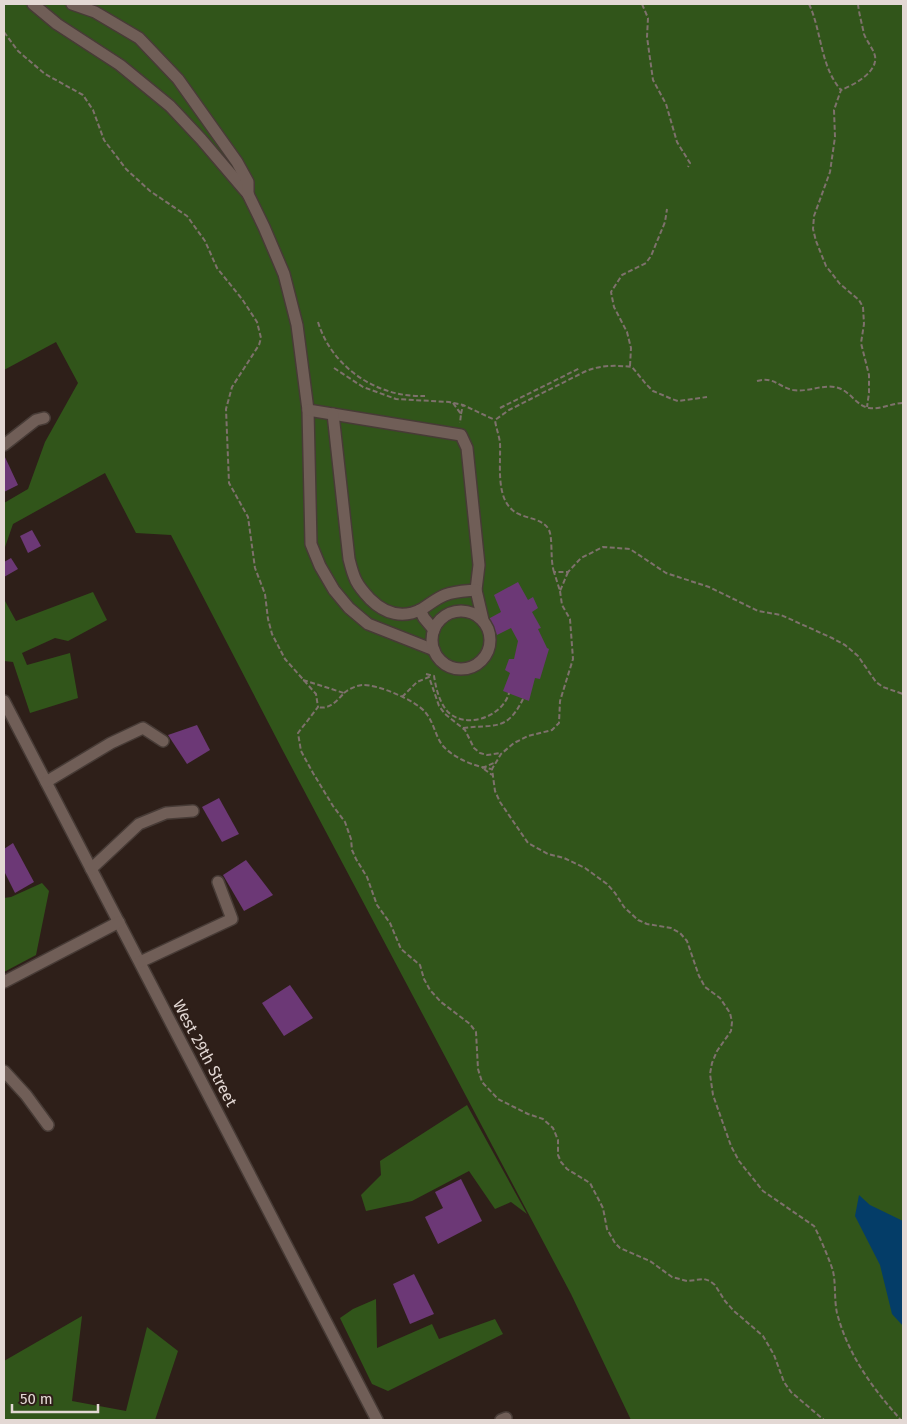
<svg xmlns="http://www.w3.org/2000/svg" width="907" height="1424" font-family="'Fira Sans',sans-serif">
	<rect width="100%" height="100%" fill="#2e1f19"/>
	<g fill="#31551a">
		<path d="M4,4H903V1420H631L571,1294L282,749L171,535L136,533L105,473L13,524L4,550V503L28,489L45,442L78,383L56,342L4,370Z"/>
		<path d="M93,592L107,620L68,641L55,638L22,653L27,665L70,653L78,698L30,713L13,662L4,661V601H5L16,621Z"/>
		<path d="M42,883L49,891L36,955L4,972V898L11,897Z"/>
		<path d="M467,1105L527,1214L511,1202L495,1209L469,1171L412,1201L366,1211L361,1195L381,1175L380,1161Z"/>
		<path d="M376,1299L377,1348L432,1324L439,1339L495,1319L503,1334L388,1391L372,1384L340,1318L353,1309Z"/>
		<path d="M82,1316L72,1401L126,1411L147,1327L178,1351L155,1420H4V1361Z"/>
	</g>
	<path fill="#043d68" d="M859,1195L870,1205L903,1221V1326L892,1314L880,1265L855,1216Z"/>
	<g fill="#6c3876">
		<path d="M4,455L18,485L4,492Z"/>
		<path d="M32,530L41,546L28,553L20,536Z"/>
		<path d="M11,558L18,569L4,577V562Z"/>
		<path d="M518,582L528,600L533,597L538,608L532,612L541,628L538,629L547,648L549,649L540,679L535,678L529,701L503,691L510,673L505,670L509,659H514L518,641L511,628L497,635L490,621V618L501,612L494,595Z"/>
		<path d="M197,725L210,750L187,764L168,735Z"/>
		<path d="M219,798L239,834L222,842L202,807Z"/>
		<path d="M13,843L34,882L15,893L4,871V849Z"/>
		<path d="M246,860L273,895L244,911L223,875Z"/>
		<path d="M290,985L313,1018L284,1036L262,1003Z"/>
		<path d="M461,1179L482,1221L438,1244L425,1217L443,1208L435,1192Z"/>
		<path d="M414,1274L434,1314L410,1324L393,1284Z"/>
	</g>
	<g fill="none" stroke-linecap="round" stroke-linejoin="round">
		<defs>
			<g id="minor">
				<path d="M33,4L57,24L120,65L170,106L201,139L248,194L264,227L284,274L297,325L308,410L311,544L320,566L334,590L349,608L368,624L434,650"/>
				<path d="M72,4L95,12L139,38L178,79L237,162L248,182V194"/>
				<path d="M308,410L461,435L467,448L479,565L476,590L483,620"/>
				<path d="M333,414L349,559C354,579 356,584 370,599C385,614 403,619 422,609C430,604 437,598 445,595C455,591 466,591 476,590"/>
				<path d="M4,445L36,420L44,418"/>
				<path d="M420,610L424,618L434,630"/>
				<circle cx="461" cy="640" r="29"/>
				<path d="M4,701L377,1420"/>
				<path d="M46,782L111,743L143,728L163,741"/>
				<path d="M91,869L139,824L166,813L193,811"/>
				<path d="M140,962L232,919L218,882"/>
				<path d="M4,982L119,922"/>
				<path d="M4,1071L26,1095L48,1125"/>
				<path d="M501,1420L506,1418"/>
			</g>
		</defs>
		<use href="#minor" stroke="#473b36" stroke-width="14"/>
		<g stroke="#7e716c" stroke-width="2" stroke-dasharray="5 2.5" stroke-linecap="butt">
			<path d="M642,4L648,18L647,37L653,80L666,104L677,142L690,163L688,167"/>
			<path d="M809,4C822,32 820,66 841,90"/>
			<path d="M858,4C859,14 862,24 864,34C867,42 873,48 875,56C878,72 854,85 841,90L834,110L835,137L830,172L814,216L813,229L816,241L826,266L840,284L859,300L863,307L864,324L861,343L869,375V393L867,407"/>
			<path d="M4,32L18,51L45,74L83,95L93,110L104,140L126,169L150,191L187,216L205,241L217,268L242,299L257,322L261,338L259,345L232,387L226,409L229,483L248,517L255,568L265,594L268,619L272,634L285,659L316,694L318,707L298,733L301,751L313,773L333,806L345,822L351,839L352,850L356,859L367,877L377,905L390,923L401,949L420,965L424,979L430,990L441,1002L470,1024L476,1032L478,1069L482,1082L498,1099L528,1114L543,1119L553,1128L558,1140V1155L561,1162L567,1169L590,1183L603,1208L607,1229L615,1243L620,1248L650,1261L672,1277L687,1281L704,1279L710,1281L715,1285L725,1301L734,1311L763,1336L774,1355L784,1382L791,1392L824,1420"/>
			<path d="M318,322C332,368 378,398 425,396"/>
			<path d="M630,366L631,348L627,332L614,307L611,292L622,275L646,263L651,256L665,222L667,209"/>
			<path d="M334,368L363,387L396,399L449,402L463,405L495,420"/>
			<path d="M757,381C774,376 778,387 793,390C810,393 827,381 843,390C852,395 858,406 869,408C880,410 892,403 903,403"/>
			<path d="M453,403L461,414L460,423"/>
			<path d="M500,408L580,368"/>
			<path d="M461,414L463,405"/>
			<path d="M554,572C550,560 553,539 549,530C543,518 526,519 515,512C495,499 501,464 500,443C499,435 496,428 495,420L509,410L584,372C599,365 615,365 632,367L646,384L653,391L672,399L678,401L707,397"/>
			<path d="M568,572L560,591L554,572H568L581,558L603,547L630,549L666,573L709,587L758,611L781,615L832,638L845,645L858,656L876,682L883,687L903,694"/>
			<path d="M560,591L562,605L570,619L573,659L560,701L559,723L552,730L528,736L514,743L501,754L492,769L495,791L500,802L528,843L548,854L564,858L585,868L607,884L615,893L624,907L638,920L647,924L671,928L680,933L687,941L699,976L705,987L720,998L730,1013L732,1022L731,1031L717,1051L712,1063L710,1074L713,1095L731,1146L739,1161L763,1191L814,1226C819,1235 830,1261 833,1271C836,1285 834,1299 837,1313C848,1355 873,1389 901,1420"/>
			<path d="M426,674L434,676C436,688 439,702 448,712C467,730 503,716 509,693"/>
			<path d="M303,680L344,693C337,701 329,710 318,707"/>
			<path d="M344,693C349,689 355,686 362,685C377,684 415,700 425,712C434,722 435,736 443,746C455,759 474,766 491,769"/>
			<path d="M402,697L417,682L429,677L439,706L445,714L465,730L474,748L480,753L487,755L501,753"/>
			<path d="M463,728C494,724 507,732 523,699"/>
			<path d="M482,768L494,763"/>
			<path d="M484,769L492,775"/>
		</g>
		<use href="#minor" stroke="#705e57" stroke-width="11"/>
	</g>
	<g text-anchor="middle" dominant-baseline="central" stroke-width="4" stroke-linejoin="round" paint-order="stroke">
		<g font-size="16" fill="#e3d8d4" stroke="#2e1f19">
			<text transform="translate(205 1053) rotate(62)">West 29th Street</text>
		</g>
	</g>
	<rect width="907" height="1424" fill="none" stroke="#e3d8d4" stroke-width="10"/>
	<path d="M12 1404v8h86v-8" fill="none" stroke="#e3d8d4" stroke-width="2.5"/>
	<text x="20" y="1404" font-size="15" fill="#e3d8d4" stroke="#2e1f19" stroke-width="4" paint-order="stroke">50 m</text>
</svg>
